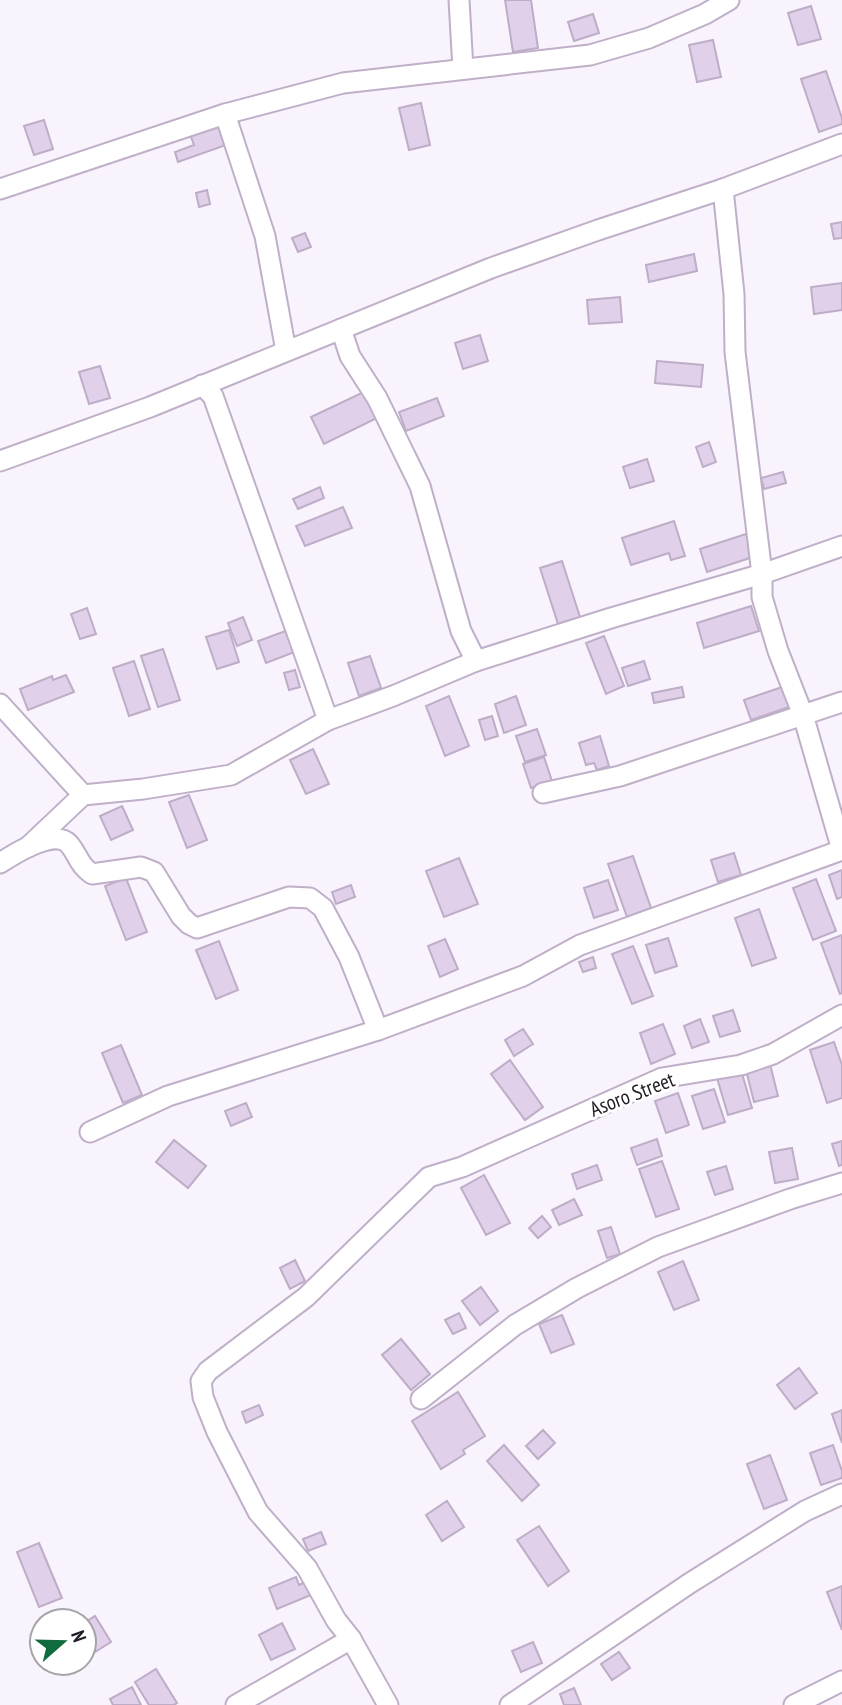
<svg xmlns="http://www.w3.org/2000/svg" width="842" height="1705" font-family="'PT Sans Narrow',sans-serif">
	<rect width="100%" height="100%" fill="#f9f3fd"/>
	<g fill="#e0d0ea" stroke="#bdadc6" stroke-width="2">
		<path d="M505,0H531L538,48L513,52Z"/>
		<path d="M811,6L821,39L798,45L788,13Z"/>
		<path d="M593,14L599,33L574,41L568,22Z"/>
		<path d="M713,40L721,77L697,82L689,45Z"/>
		<path d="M826,71L842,118V124L819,132L801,79Z"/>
		<path d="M421,103L430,145L409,150L399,108Z"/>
		<path d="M44,120L53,149L34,155L24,126Z"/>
		<path d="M219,124L226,145L178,162L175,152L194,145L190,134Z"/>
		<path d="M207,190L210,204L199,207L196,193Z"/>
		<path d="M842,222V238L834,239L831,224Z"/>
		<path d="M305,233L311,247L298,252L292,238Z"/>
		<path d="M694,254L697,271L649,282L646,265Z"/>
		<path d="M842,283V310L814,314L811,287Z"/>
		<path d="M620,297L622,322L589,324L587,300Z"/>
		<path d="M480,335L488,361L463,369L455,343Z"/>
		<path d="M657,361L703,365L701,387L655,383Z"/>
		<path d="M100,366L110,398L89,404L79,372Z"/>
		<path d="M368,390L381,416L324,444L311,417Z"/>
		<path d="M437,398L444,416L406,431L399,412Z"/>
		<path d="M709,442L716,462L703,467L696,447Z"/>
		<path d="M647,459L654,481L630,488L623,467Z"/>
		<path d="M783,472L786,483L764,489L761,478Z"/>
		<path d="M320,487L324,498L298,509L293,499Z"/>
		<path d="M343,507L352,528L305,546L296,526Z"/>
		<path d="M674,521L685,556L671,560L669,553L631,565L622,538Z"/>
		<path d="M749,533L756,556L707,572L700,549Z"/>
		<path d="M562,561L580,617L558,624L540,568Z"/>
		<path d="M751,606L759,631L704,648L697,623Z"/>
		<path d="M87,608L96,634L80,639L71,614Z"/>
		<path d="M243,617L252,640L237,646L228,623Z"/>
		<path d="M291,629L300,650L266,663L258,641Z"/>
		<path d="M229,630L239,662L217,669L206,637Z"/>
		<path d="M604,636L624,686L606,694L586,643Z"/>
		<path d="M163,649L180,700L158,707L141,656Z"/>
		<path d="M370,656L381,688L359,696L348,663Z"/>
		<path d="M134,661L150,709L129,716L113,668Z"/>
		<path d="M644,661L650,679L628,686L622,668Z"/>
		<path d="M295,670L300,687L289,690L284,673Z"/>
		<path d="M66,675L74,692L28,710L20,689L52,676L53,680Z"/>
		<path d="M785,686L792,706L751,720L744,700Z"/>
		<path d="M682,687L684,697L654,703L652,693Z"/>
		<path d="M449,696L469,746L445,756L426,706Z"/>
		<path d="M516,696L526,725L504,733L495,704Z"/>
		<path d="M492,716L498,736L485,740L479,720Z"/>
		<path d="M537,729L546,755L525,762L516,736Z"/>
		<path d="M600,736L609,766L597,770L594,763L586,765L579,743Z"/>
		<path d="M313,749L329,784L306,794L290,760Z"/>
		<path d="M544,757L552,781L531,788L523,764Z"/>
		<path d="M189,795L207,840L187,848L169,802Z"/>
		<path d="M122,806L133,830L111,840L100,816Z"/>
		<path d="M734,853L741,875L718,882L711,860Z"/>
		<path d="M633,856L651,908L627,917L608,864Z"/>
		<path d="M459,858L478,904L444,917L426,871Z"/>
		<path d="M842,870V897L837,899L829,875Z"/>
		<path d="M126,878L147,932L126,940L105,886Z"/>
		<path d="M816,879L836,931L813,940L793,888Z"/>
		<path d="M608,880L618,910L594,918L584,888Z"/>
		<path d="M351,885L355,897L336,904L332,892Z"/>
		<path d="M759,909L776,958L752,966L735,918Z"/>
		<path d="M842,935V993L840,994L821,943Z"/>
		<path d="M668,938L677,966L655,973L646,945Z"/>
		<path d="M445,939L458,969L440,977L428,946Z"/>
		<path d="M219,941L238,990L216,999L196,950Z"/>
		<path d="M633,946L653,996L632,1004L612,954Z"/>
		<path d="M593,957L596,968L583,972L579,962Z"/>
		<path d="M733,1010L740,1031L720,1037L713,1016Z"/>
		<path d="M700,1019L709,1042L692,1048L684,1026Z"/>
		<path d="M663,1024L675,1054L651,1064L640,1033Z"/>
		<path d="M523,1029L533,1044L514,1056L505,1040Z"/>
		<path d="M834,1042L842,1065V1098L827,1103L810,1050Z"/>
		<path d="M121,1045L142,1095L123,1103L102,1053Z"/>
		<path d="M510,1060L543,1107L525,1120L491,1074Z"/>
		<path d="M770,1064L778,1096L754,1102L746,1070Z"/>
		<path d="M741,1070L752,1108L728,1115L717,1078Z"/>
		<path d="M714,1089L725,1122L703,1129L692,1096Z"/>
		<path d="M678,1093L689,1125L666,1133L655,1101Z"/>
		<path d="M246,1103L252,1117L231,1126L225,1111Z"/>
		<path d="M657,1139L662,1156L637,1165L631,1148Z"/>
		<path d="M174,1140L206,1166L188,1188L156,1162Z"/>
		<path d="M842,1141V1165L839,1166L832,1144Z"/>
		<path d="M792,1148L798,1179L775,1183L769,1152Z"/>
		<path d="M662,1161L679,1209L656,1217L639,1169Z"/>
		<path d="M597,1165L602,1180L577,1189L572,1174Z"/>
		<path d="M726,1166L733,1189L715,1195L707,1172Z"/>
		<path d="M484,1175L510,1223L486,1235L461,1188Z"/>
		<path d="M574,1199L582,1215L559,1225L552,1210Z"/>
		<path d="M542,1216L551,1227L538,1238L529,1228Z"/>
		<path d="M611,1227L620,1254L607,1258L598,1231Z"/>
		<path d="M295,1260L305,1281L290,1289L280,1268Z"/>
		<path d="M683,1261L699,1300L674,1310L658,1272Z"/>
		<path d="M481,1287L498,1311L480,1325L462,1301Z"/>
		<path d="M459,1313L466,1328L453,1334L445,1320Z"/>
		<path d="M562,1315L574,1344L551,1353L539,1324Z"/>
		<path d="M401,1339L430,1374L411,1390L382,1355Z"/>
		<path d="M799,1368L817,1393L795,1409L777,1385Z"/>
		<path d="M458,1392L485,1436L463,1450L465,1454L441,1469L412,1421Z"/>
		<path d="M259,1405L263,1415L246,1423L242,1412Z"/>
		<path d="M842,1410V1443L832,1414Z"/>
		<path d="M543,1430L555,1443L538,1459L526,1446Z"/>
		<path d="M504,1445L539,1485L522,1501L487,1461Z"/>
		<path d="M833,1445L842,1471V1478L821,1485L810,1453Z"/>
		<path d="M770,1455L787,1500L764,1509L747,1464Z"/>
		<path d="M447,1501L464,1527L442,1541L426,1515Z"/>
		<path d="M539,1526L569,1571L548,1586L517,1540Z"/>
		<path d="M321,1532L326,1544L308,1551L303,1539Z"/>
		<path d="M39,1543L62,1598L39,1607L17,1552Z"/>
		<path d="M296,1577L299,1585L305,1582L311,1595L277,1609L269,1588Z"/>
		<path d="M842,1586V1630L827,1592Z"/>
		<path d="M95,1616L111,1642L90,1655L84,1645V1623Z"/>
		<path d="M282,1623L295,1649L271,1660L259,1635Z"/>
		<path d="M533,1642L542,1663L521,1672L512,1651Z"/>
		<path d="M619,1652L630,1668L612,1680L601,1664Z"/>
		<path d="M156,1669L177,1703L174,1705H149L135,1682Z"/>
		<path d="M132,1687L141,1705H113L110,1699Z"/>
		<path d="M574,1688L581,1705H564L560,1694Z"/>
	</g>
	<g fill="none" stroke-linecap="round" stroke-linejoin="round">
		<defs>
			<g id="minor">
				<path d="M459,0L463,69"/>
				<path d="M225,114L265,236L286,351"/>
				<path d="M0,189L225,114L343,83L590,55L649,38L705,14L729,0"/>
				<path d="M341,329L350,356L377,398L420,486L461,631L476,661"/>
				<path d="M202,385L213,396L328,720"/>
				<path d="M0,461L150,407L491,268L598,230L723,189L842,144"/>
				<path d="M0,704L83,795"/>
				<path d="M543,793L620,776L842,702"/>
				<path d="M28,847L83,795L143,789L231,775L328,720L393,696L476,661L611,618L762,574L842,546"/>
				<path d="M0,863C14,854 55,828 69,844C79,856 78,864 92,874L141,867L154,872L181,916L189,924L197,928L289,897L310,898L323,908L349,957L378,1030"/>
				<path d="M90,1132L168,1096L378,1030L523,976L580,945L842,850L803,715L778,651L762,597V574L735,352L734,294L723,189"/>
				<path d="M421,1399L515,1325L577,1288L658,1247L790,1199L842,1183"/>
				<path d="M236,1705L351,1639"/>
				<path d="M388,1705L351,1639L336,1620L307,1568L258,1512L217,1432L203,1397L201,1381L208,1371L306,1297L429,1177L462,1167L662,1078L741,1065L773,1054L842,1015"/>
				<path d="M510,1705L690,1583L805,1511L842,1494"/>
				<path d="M794,1705L842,1681"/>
			</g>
		</defs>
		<use href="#minor" stroke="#bfafc8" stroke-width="23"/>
		<use href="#minor" stroke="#fff" stroke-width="19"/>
	</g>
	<g text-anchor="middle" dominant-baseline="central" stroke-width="6" stroke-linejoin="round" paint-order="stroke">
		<g font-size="21" fill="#211b24" stroke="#fff">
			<text transform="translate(632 1094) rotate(-21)">Asoro Street</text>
		</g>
	</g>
	<g transform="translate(63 1642) rotate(70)"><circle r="33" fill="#ffffff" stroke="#a6a4a7" stroke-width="2"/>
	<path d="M0-5L12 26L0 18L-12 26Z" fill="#106b3e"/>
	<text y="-10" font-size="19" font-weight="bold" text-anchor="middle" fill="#211b24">N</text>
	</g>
</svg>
